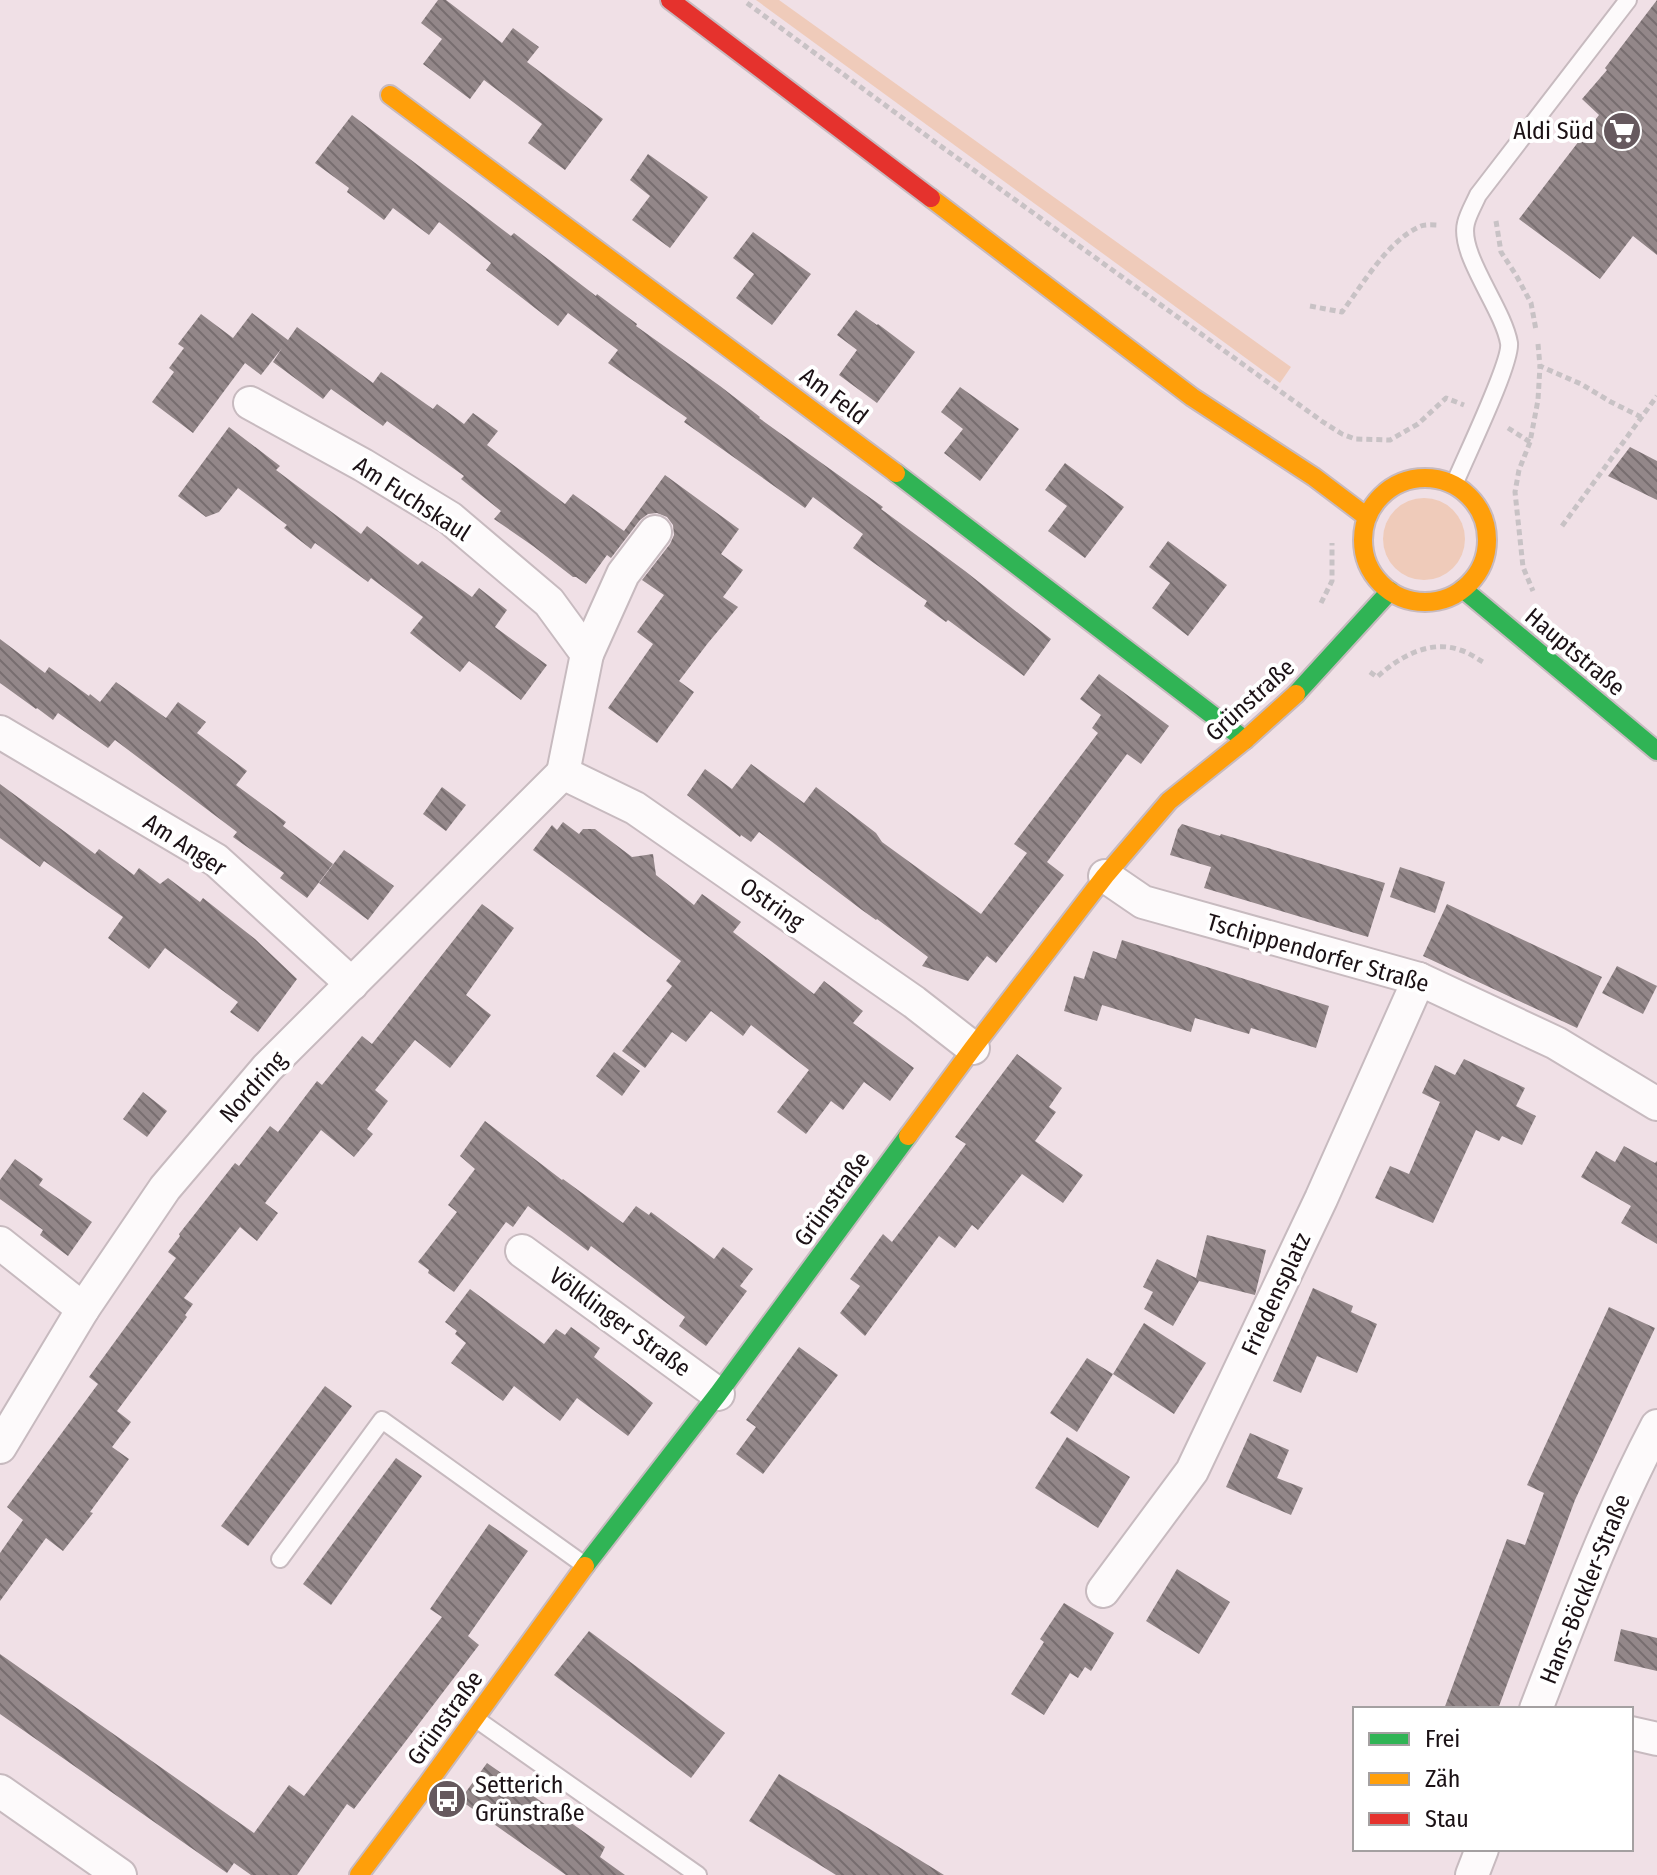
<svg xmlns="http://www.w3.org/2000/svg" width="1657" height="1875" font-family="'Fira Sans Condensed',sans-serif">
	<defs>
		<pattern id="building-back-hatch" width="6" height="6" patternUnits="userSpaceOnUse" patternTransform="scale(2)"><rect width="6" height="6" fill="#938789"/><path d="M-1 5l2 2M0 0l6 6M5-1l2 2" fill="none" stroke="#776d6f"/></pattern>
	</defs>
	<rect width="100%" height="100%" fill="#f0e0e6"/>
	<g fill="#efcbba">
		<path d="M756,0H779L1291,367L1280,383Z"/>
		<circle cx="1424" cy="539" r="41"/>
	</g>
	<g fill="url(#building-back-hatch)">
		<path d="M438,0H446L502,43L513,28L539,47L527,62L603,119L565,170L528,143L542,124L484,80L470,99L423,64L442,39L421,23Z"/>
		<path d="M1657,0V255L1633,236L1600,279L1519,219L1599,115L1582,99L1607,70L1605,68Z"/>
		<path d="M352,115L511,236L514,233L596,296L597,294L637,324L636,326L720,386L760,417L759,418L883,507L881,509L965,571L1051,639L1024,676L948,620L946,622L924,606L927,601L853,548L863,534L813,497L805,508L684,422L687,418L608,363L618,350L568,313L558,326L486,270L491,263L439,222L429,235L393,208L384,220L347,192L349,188L315,163Z"/>
		<path d="M648,154L708,197L670,248L632,220L650,196L630,180Z"/>
		<path d="M753,232L811,274L772,325L736,298L754,274L733,258Z"/>
		<path d="M856,310L877,325L878,324L915,352L877,403L839,375L857,350L837,335Z"/>
		<path d="M252,313L288,340L297,327L373,383L381,372L433,409L437,404L464,424L473,413L498,431L487,445L565,504L573,494L624,531L665,475L739,529L721,554L743,570L723,597L738,607L708,643L679,681L694,692L657,743L608,708L653,644L637,632L664,595L642,580L670,544L674,535L673,525L667,517L657,513L648,514L640,520L611,558L607,555L586,584L576,577H573L533,546L494,519L501,511L461,479L464,476L424,447L387,421L383,426L331,389L323,399L273,362L282,348L261,375L245,363L193,433L152,402L174,372L169,368L184,348L178,344L201,314L233,338Z"/>
		<path d="M960,387L1019,429L980,481L944,453L963,429L941,412Z"/>
		<path d="M229,427L280,466L276,470L361,534L367,526L418,565L422,561L472,597L479,588L507,610L495,627L547,665L521,700L469,661L460,672L410,633L423,617L371,578L368,582L315,543L311,549L284,528L287,525L238,488L219,512L206,517L178,496Z"/>
		<path d="M1630,447L1657,461V500L1608,476Z"/>
		<path d="M1065,463L1124,507L1085,558L1048,531L1067,506L1045,490Z"/>
		<path d="M1168,541L1227,585L1188,636L1152,608L1170,583L1149,567Z"/>
		<path d="M0,639L45,673L49,667L89,696L90,694L100,702L116,682L166,718L178,702L206,722L197,733L247,771L236,785L286,822L283,826L333,864L307,898L280,878L284,873L233,837L237,832L115,740L108,748L58,713L53,720L37,708L36,709L0,683Z"/>
		<path d="M1099,674L1169,726L1141,764L1127,754L1047,862L1064,875L996,963L987,956L968,981L922,966L928,957L877,919L876,920L862,910L759,832L751,842L741,835L740,837L687,795L705,769L732,789L751,764L804,803L816,787L876,833L882,842L981,914L1027,853L1014,844L1098,733L1092,728L1101,715L1080,699Z"/>
		<path d="M0,784L95,854L99,849L134,875L139,868L160,884L168,878L200,902L203,898L255,939L297,979L258,1032L230,1012L238,1002L165,948L149,969L108,938L123,917L44,861L40,867L0,838Z"/>
		<path d="M442,787L466,805L446,831L423,814Z"/>
		<path d="M563,822L579,834L583,829H595L632,857L653,854L656,875L694,905L702,894L741,922L733,932L814,994L824,981L863,1011L853,1023L914,1068L890,1101L864,1082L843,1110L831,1101L806,1134L777,1112L809,1070L751,1025L743,1036L711,1011L686,1042L672,1032L645,1068L622,1051L672,986L666,981L681,961L533,850L552,825L557,830Z"/>
		<path d="M1182,824L1220,836L1221,834L1385,883L1368,937L1204,888L1211,867L1170,855L1178,829Z"/>
		<path d="M344,850L394,886L368,920L319,883Z"/>
		<path d="M1400,867L1445,882L1435,913L1390,897Z"/>
		<path d="M482,904L514,928L466,995L491,1015L450,1068L415,1040L375,1090L388,1101L367,1129L373,1134L354,1157L321,1130L265,1203L278,1213L257,1241L240,1227L184,1298L193,1304L185,1315L187,1317L117,1411L131,1422L112,1447L129,1459L90,1512L93,1513L63,1551L46,1538L0,1601V1553L23,1520L7,1507L98,1384L89,1377L176,1258L168,1252L180,1236L179,1234L235,1163L239,1166L270,1126L278,1132L317,1081L322,1085L362,1036L372,1044Z"/>
		<path d="M1447,904L1602,977L1577,1028L1423,956Z"/>
		<path d="M1122,940L1329,1006L1316,1048L1251,1028L1249,1034L1195,1018L1191,1032L1102,1005L1097,1021L1064,1011L1074,976L1084,979L1093,951L1116,959Z"/>
		<path d="M1617,966L1657,986L1643,1014L1602,993Z"/>
		<path d="M614,1052L640,1071L622,1096L596,1076Z"/>
		<path d="M1017,1054L1062,1088L1049,1107L1056,1112L1035,1141L1083,1175L1063,1203L1022,1174L978,1230L972,1225L955,1248L939,1236L865,1336L840,1313L860,1286L850,1279L883,1234L892,1242L946,1171L966,1144L955,1137Z"/>
		<path d="M1464,1059L1525,1088L1516,1106L1536,1116L1522,1145L1502,1136L1499,1141L1476,1130L1433,1223L1375,1198L1390,1166L1409,1174L1440,1102L1422,1093L1435,1065L1455,1075Z"/>
		<path d="M143,1092L167,1111L147,1137L123,1119Z"/>
		<path d="M485,1121L562,1180L563,1179L623,1223L636,1206L649,1215L651,1212L714,1259L723,1247L753,1269L740,1286L747,1291L706,1346L679,1326L685,1317L591,1246L588,1251L528,1206L513,1227L506,1222L454,1292L428,1273L429,1270L418,1262L457,1212L448,1205L475,1169L460,1156Z"/>
		<path d="M1624,1146L1655,1163L1657,1161V1244L1621,1223L1631,1206L1581,1177L1596,1151L1615,1162Z"/>
		<path d="M15,1159L43,1179L39,1185L92,1222L68,1256L40,1235L43,1230L0,1199V1180Z"/>
		<path d="M1207,1235L1266,1250L1255,1295L1199,1281L1173,1326L1144,1309L1153,1292L1143,1287L1157,1259L1196,1278Z"/>
		<path d="M1313,1288L1353,1306L1351,1312L1377,1324L1357,1373L1317,1356L1301,1393L1273,1381Z"/>
		<path d="M470,1289L544,1344L556,1329L565,1335L571,1327L600,1348L594,1357L653,1403L628,1436L577,1398L560,1421L514,1386L503,1401L451,1363L466,1343L455,1334L457,1331L445,1322Z"/>
		<path d="M1609,1307L1655,1328L1575,1500L1498,1709H1444L1507,1539L1525,1545L1544,1493L1527,1485Z"/>
		<path d="M1144,1323L1206,1363L1174,1414L1113,1374Z"/>
		<path d="M799,1347L838,1375L763,1474L736,1454L756,1427L746,1420Z"/>
		<path d="M1087,1358L1113,1374L1077,1432L1050,1413Z"/>
		<path d="M325,1386L352,1406L248,1546L221,1526Z"/>
		<path d="M1250,1433L1289,1450L1277,1478L1303,1488L1291,1515L1226,1487Z"/>
		<path d="M1067,1437L1130,1477L1098,1528L1035,1488Z"/>
		<path d="M396,1458L422,1476L331,1605L303,1584Z"/>
		<path d="M489,1524L528,1551L468,1636L479,1645L354,1809L347,1804L297,1875H251L234,1863L227,1873L0,1714V1654L254,1833L289,1785L304,1796L442,1617L430,1609Z"/>
		<path d="M1177,1569L1230,1602L1199,1654L1146,1621Z"/>
		<path d="M1064,1603L1114,1633L1091,1671L1085,1667L1078,1678L1070,1673L1044,1715L1011,1694L1044,1642L1040,1639Z"/>
		<path d="M1621,1629L1657,1638V1671L1614,1661Z"/>
		<path d="M589,1631L725,1733L691,1778L554,1675Z"/>
		<path d="M487,1763L605,1847L600,1857L625,1875H566L460,1800Z"/>
		<path d="M779,1774L852,1818L944,1875H836L749,1821Z"/>
	</g>
	<g fill="none" stroke-linecap="round" stroke-linejoin="round">
		<defs>
			<g id="lane">
				<path d="M1454,485C1464,460 1512,362 1509,343C1503,308 1458,254 1466,223C1468,214 1474,204 1478,195L1628,0"/>
				<path d="M280,1559L382,1420L583,1564"/>
				<path d="M476,1719L698,1875"/>
			</g>
			<g id="street">
				<path d="M250,403L363,465L450,518L549,602L587,654L563,773"/>
				<path d="M587,654L623,574L655,532"/>
				<path d="M0,732L216,860L352,984"/>
				<path d="M563,773L635,808L914,1002L973,1048"/>
				<path d="M1105,876L1143,902L1419,979L1556,1043L1657,1104"/>
				<path d="M0,1243L83,1309"/>
				<path d="M522,1251L718,1394"/>
				<path d="M0,1447L83,1309L165,1188L267,1068L563,773"/>
				<path d="M1103,1591L1192,1471L1321,1199L1419,979"/>
				<path d="M1536,1709C1573,1613 1609,1517 1657,1426"/>
				<path d="M1631,1733L1657,1739"/>
				<path d="M0,1791L120,1875"/>
				<path d="M1472,1875L1482,1849"/>
			</g>
			<g id="fast">
				<path d="M896,473L1245,740"/>
				<path d="M1463,589L1657,751"/>
				<path d="M1296,694L1390,591"/>
				<path d="M585,1566L718,1394L908,1136"/>
			</g>
			<g id="slow">
				<path d="M390,95L896,473"/>
				<path d="M931,198L1192,397L1314,477L1367,517"/>
				<circle cx="1425" cy="540" r="62"/>
				<path d="M908,1136L973,1048L1105,876L1169,801L1245,740L1296,694"/>
				<path d="M359,1875L428,1783L585,1566"/>
			</g>
			<path id="jam" d="M670,0L931,198"/>
		</defs>
		<use href="#lane" stroke="#c7babf" stroke-width="20"/>
		<use href="#street" stroke="#c7babf" stroke-width="36"/>
		<use href="#fast" stroke="#c7babf" stroke-width="22"/>
		<use href="#slow" stroke="#c7babf" stroke-width="22"/>
		<use href="#jam" stroke="#c7babf" stroke-width="22"/>
		<g stroke="#c8c2c5" stroke-width="5" stroke-dasharray="6 4" stroke-linecap="butt">
			<path d="M747,3L935,142L1323,422L1342,434L1355,439L1390,440L1418,424L1446,398L1464,405"/>
			<path d="M1496,221L1501,252L1516,275L1531,303L1536,330"/>
			<path d="M1310,306L1342,312C1363,284 1388,240 1421,226C1426,224 1434,225 1440,225"/>
			<path d="M1538,344L1540,366L1581,384L1611,402L1641,417"/>
			<path d="M1508,428L1530,442L1538,400L1540,366"/>
			<path d="M1530,442L1519,470L1515,492L1523,567L1533,591"/>
			<path d="M1562,526L1657,396"/>
			<path d="M1321,603L1332,581V543"/>
			<path d="M1370,672L1377,677C1399,657 1430,639 1460,650C1468,652 1476,658 1483,662"/>
		</g>
		<use href="#lane" stroke="#fdfafb" stroke-width="16"/>
		<use href="#street" stroke="#fdfafb" stroke-width="32"/>
		<use href="#fast" stroke="#30b455" stroke-width="18"/>
		<use href="#slow" stroke="#ff9f0a" stroke-width="18"/>
		<use href="#jam" stroke="#e5322d" stroke-width="18"/>
	</g>
	<defs>
		<symbol id="supermarket-disc" viewBox="-11 -11 22 22"><circle r="9.5" fill="#66595e" stroke="#fff"/><path d="M-6-5.5h2.5l.6 2H6L4.5 2H-2.5L-4.4-4H-6ZM-1.5 3.2a1.3 1.3 0 1 0 .1 0ZM3 3.2a1.3 1.3 0 1 0 .1 0Z" fill="#fff"/></symbol>
		<symbol id="bus-disc" viewBox="-11 -11 22 22"><circle r="9.5" fill="#66595e" stroke="#fff"/><path d="M-5-6H5V4H4V6H2V4H-2V6H-4V4H-5ZM-3.5-4V0h7V-4ZM-3.5 1.2v1.5H-2V1.2ZM2 1.2v1.5H3.5V1.2Z" fill="#fff"/></symbol>
	</defs>
	<g fill-rule="evenodd">
		<use href="#supermarket-disc" x="1600" y="109" width="44" height="44"/>
		<use href="#bus-disc" x="425" y="1777" width="44" height="44"/>
	</g>
	<g text-anchor="middle" dominant-baseline="central" stroke-width="8" stroke-linejoin="round" paint-order="stroke">
		<g font-size="24" fill="#1b1115" stroke="#fff" text-anchor="end">
			<text x="1594" y="131">Aldi Süd</text>
			<text x="475" y="1785" text-anchor="start">Setterich<tspan x="475" dy="28">Grünstraße</tspan></text>
		</g>
		<g font-size="24" fill="#1b1115" stroke="#fff">
			<text transform="translate(834 396) rotate(37)">Am Feld</text>
			<text transform="translate(412 499) rotate(33)">Am Fuchskaul</text>
			<text transform="translate(1575 652) rotate(40)">Hauptstraße</text>
			<text transform="translate(1250 700) rotate(-42)">Grünstraße</text>
			<text transform="translate(185 845) rotate(33)">Am Anger</text>
			<text transform="translate(772 904) rotate(35)">Ostring</text>
			<text transform="translate(1318 953) rotate(16)">Tschippendorfer Straße</text>
			<text transform="translate(253 1087) rotate(-48)">Nordring</text>
			<text transform="translate(832 1199) rotate(-54)">Grünstraße</text>
			<text transform="translate(1276 1294) rotate(-65)">Friedensplatz</text>
			<text transform="translate(620 1322) rotate(36)">Völklinger Straße</text>
			<text transform="translate(1585 1589) rotate(-68)">Hans-Böckler-Straße</text>
			<text transform="translate(445 1718) rotate(-54)">Grünstraße</text>
		</g>
	</g>
	<rect x="1353" y="1707" width="280" height="144" fill="#ffffff" stroke="#a4a0a1" stroke-width="2"/>
	<rect x="1369" y="1733" width="40" height="12" fill="#30b455" stroke="#a4a0a1" stroke-width="2"/>
	<text x="1425" y="1747" font-size="24" fill="#1b1115">Frei</text>
	<rect x="1369" y="1773" width="40" height="12" fill="#ff9f0a" stroke="#a4a0a1" stroke-width="2"/>
	<text x="1425" y="1787" font-size="24" fill="#1b1115">Zäh</text>
	<rect x="1369" y="1813" width="40" height="12" fill="#e5322d" stroke="#a4a0a1" stroke-width="2"/>
	<text x="1425" y="1827" font-size="24" fill="#1b1115">Stau</text>
</svg>
